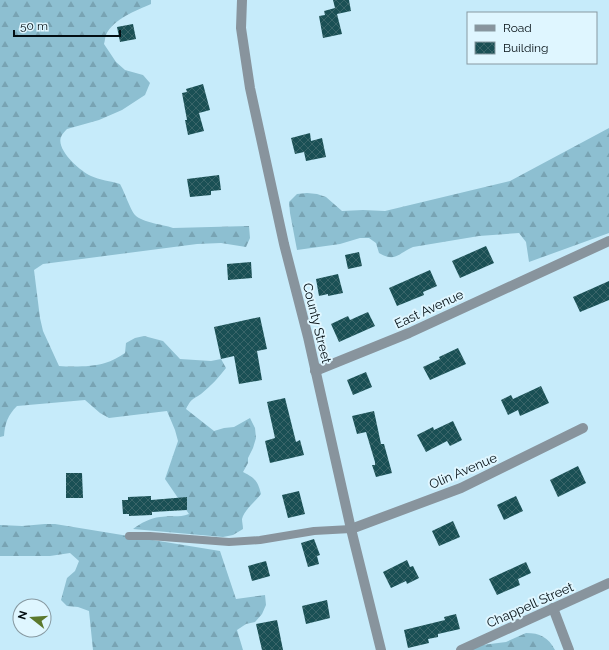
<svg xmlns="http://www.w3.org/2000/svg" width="609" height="650" font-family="Raleway,sans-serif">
	<defs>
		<pattern id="forest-firs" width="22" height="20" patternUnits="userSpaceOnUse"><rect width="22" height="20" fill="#8dbfd1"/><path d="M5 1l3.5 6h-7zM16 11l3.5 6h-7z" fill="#78a3b3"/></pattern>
		<pattern id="building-cross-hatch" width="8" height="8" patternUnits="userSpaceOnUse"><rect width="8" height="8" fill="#1a5055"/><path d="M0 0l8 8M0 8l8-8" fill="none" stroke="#396569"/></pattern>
	</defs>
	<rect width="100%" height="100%" fill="#c6ebfa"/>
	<g fill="url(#forest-firs)">
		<path d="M0,0H151V4C137,10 113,19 106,35C105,37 105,41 104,44L116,62L125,70L143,75L150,83L145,95L122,110L99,120L67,129C65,131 62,134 61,137C56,150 80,171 91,176C99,180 111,181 120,184C124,191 131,211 135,215C143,223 162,224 173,228L249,226L250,238L246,247L221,243L197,244L43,264L34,270L40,318L43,331L59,366C72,367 92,367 105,363C112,361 119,357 125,353L126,343L135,338L144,336L163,341L180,359L211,361L221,359L226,368C219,377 211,386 201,394C192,400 192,398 186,409L214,431L224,428L234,427L250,418L255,428L256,438L253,448L248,458V463L243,472C255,478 258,481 261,494C256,501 244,510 242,519C242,522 243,526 243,529L233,535L223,537L133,529C141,523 150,518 160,517C171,515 178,518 189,514L165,479L178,441L175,430L167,411L109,418L100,413L85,400L17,406C8,415 5,423 4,436L0,437Z"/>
		<path d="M609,128V233L529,262L526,242L519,233L479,236L413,247C398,253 396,263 379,253L376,243L369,238H360L340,244L297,250L290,213L289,202L297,194L307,193L317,194L326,197L342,211L363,210L385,211L510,181Z"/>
		<path d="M45,524H55L220,551L236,599L265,595L266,605L262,614L255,622L246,624L237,630L243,650H93L89,611L78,607L67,606L61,600L67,578L75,571L79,561L70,553L50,556H0V525L22,526Z"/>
		<path d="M526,633C540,633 548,637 555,650H468L474,646L506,642Z"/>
	</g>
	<g fill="url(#building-cross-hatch)">
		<path d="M333,0H349L351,11L337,14L342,34L323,38L319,16L325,15L324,11L335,8Z"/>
		<path d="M133,24L136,39L120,42L117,27Z"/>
		<path d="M203,84L210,110L199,113L204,131L188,135L185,120H187L182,93L187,92L186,89Z"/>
		<path d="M310,133L311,141L322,138L326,157L306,161L304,152L295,154L291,138Z"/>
		<path d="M219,175L221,190L211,191V195L190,197L187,179Z"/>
		<path d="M486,246L494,263L460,278L452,261Z"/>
		<path d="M359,252L362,266L348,269L345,255Z"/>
		<path d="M251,262L252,278L228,280L227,264Z"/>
		<path d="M430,270L437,286L423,292L424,295L397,306L389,288Z"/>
		<path d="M338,274L343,293L328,296V294L319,296L316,279Z"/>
		<path d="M609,281V300L580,312L573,297Z"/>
		<path d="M368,312L375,326L339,342L331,324L348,316L350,320Z"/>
		<path d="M260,317L267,349L257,351L262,380L239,384L234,356L221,359L214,327Z"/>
		<path d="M458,348L466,364L430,380L423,367L440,359L439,357Z"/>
		<path d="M366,372L372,387L353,395L347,380Z"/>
		<path d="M541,386L549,403L520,416L518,410L508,415L501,400L511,395L513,399Z"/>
		<path d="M285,398L296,442L300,440L304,455L270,463L265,441L275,438L267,402Z"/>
		<path d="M374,411L381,444H384L392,473L376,477L372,465H375V462L366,432L357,434L352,416Z"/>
		<path d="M453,421L462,440L450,446L447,441L426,452L417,435L433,427L434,430Z"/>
		<path d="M578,466L586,483L558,497L550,480Z"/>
		<path d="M66,473H82L83,498H66Z"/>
		<path d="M299,491L305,514L288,518L282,495Z"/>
		<path d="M151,496V500L187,497V510L152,512V515L129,516V514H123L122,500H128V497Z"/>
		<path d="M516,496L523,511L504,520L497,505Z"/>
		<path d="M453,521L460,537L439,546L432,531Z"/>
		<path d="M314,539L320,555L317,556L319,564L308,567L301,543Z"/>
		<path d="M407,560L410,567L413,566L419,578L407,584L406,581L391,588L383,572Z"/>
		<path d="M266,561L270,576L252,581L248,566Z"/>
		<path d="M526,562L531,573L518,579L520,585L497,595L489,579Z"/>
		<path d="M327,600L330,618L306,624L302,606Z"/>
		<path d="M456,614L460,629L438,634V637L428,639L429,643L408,648L404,630L445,620L444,617Z"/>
		<path d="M277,620L283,650H262L256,624Z"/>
	</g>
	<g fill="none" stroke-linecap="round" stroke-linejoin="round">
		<path stroke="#88949d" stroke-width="8" d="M129,536H150L229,542L260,540L314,531L351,529"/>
		<g stroke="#88949d" stroke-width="10">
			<path d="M315,371L409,333L609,241"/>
			<path d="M351,529L461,488L583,428"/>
			<path d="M553,608L569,650"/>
			<path d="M461,650L609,583"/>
		</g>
		<path stroke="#88949d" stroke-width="10" d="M242,0L241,28L250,88L284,244L308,337L351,529L381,650"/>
	</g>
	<g text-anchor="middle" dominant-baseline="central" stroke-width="4" stroke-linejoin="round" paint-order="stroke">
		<g font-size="13" fill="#030e13" stroke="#dff6ff">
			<text transform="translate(429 309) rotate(-25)">East Avenue</text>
			<text transform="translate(317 323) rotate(76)">County Street</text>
			<text transform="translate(463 471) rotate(-23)">Olin Avenue</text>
			<text transform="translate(530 605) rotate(-24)">Chappell Street</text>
		</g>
	</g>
	<rect x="467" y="12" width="130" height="52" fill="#dff6ff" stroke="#8799a1"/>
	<rect x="475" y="25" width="20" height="6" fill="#88949d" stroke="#8799a1"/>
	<text x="503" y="32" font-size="12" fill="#030e13">Road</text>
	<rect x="475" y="42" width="20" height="12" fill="url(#building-cross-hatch)" stroke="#8799a1"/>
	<text x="503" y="52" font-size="12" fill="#030e13">Building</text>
	<g transform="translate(32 618) rotate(287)"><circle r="19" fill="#dff6ff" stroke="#8799a1"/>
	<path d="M0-3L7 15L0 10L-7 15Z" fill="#5c792d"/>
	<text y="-6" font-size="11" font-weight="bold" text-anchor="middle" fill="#030e13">N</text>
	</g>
	<path d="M14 30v6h106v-6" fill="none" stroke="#030e13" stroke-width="2"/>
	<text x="20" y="30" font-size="12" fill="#030e13" stroke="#dff6ff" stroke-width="3" paint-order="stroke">50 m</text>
</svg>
